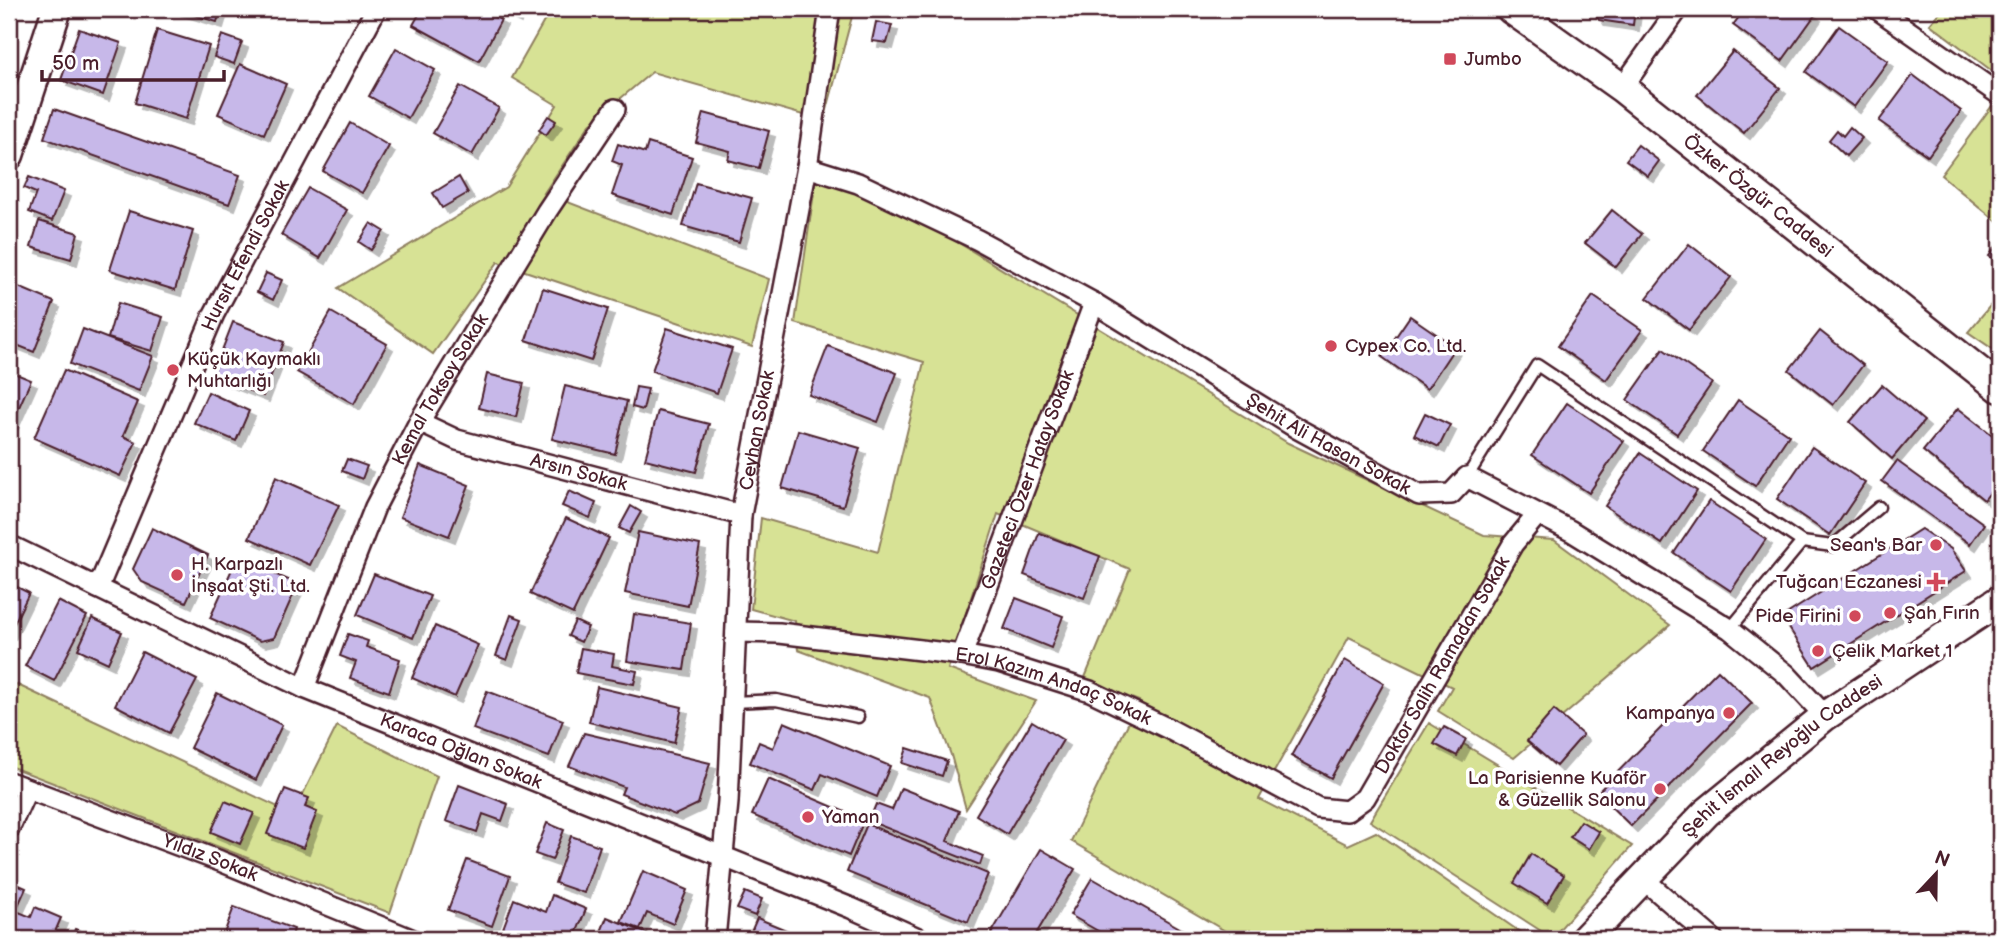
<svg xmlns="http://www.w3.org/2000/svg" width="2009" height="948" font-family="'Balsamiq Sans',sans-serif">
	<defs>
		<filter id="shadow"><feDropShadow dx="6" dy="6" stdDeviation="0" flood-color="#0004"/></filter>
	</defs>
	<rect width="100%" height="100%" fill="#fff"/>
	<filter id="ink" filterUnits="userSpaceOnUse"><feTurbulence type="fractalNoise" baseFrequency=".0143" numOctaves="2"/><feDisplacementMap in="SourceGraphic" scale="14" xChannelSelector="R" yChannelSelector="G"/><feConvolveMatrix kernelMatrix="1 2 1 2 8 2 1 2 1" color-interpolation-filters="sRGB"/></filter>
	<g filter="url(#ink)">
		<g fill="#d7e295" stroke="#908060" stroke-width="2">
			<path d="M551,9H854L824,121L652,72L590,124L544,193L769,279L752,347L498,262L433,354L338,288L506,187L557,105L512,78Z"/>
			<path d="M1943,9H2000V77L1930,24Z"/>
			<path d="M2000,95V224L1941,175Z"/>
			<path d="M819,158L1288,443L1484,535L1554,540L1670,625L1514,758L1438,711L1452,687L1349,637L1259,799L1348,845L1376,832L1530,939H1239L1071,841L1139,701L1084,680L1130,569L998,514L948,669L1036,701L966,809L951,755L930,698L798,650L795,621L751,609L761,518L878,552L924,362L795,323Z"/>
			<path d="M2000,294V354L1968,332Z"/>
			<path d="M9,681L293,814L337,726L437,776L390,913L9,766Z"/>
			<path d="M1429,723L1632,846L1552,938L1370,821Z"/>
		</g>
		<g fill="#c7b8e9" stroke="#4a1f2b" stroke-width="2" filter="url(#shadow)">
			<path d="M174,9H221L217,22Z"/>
			<path d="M422,9H479L501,20L479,61L413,25Z"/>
			<path d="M500,9H519L515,17Z"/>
			<path d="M1592,9H1635L1633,25L1599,20Z"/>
			<path d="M1745,9H1807L1815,15L1782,61L1733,25Z"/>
			<path d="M876,22L892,25L887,43L872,41Z"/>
			<path d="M1839,26L1888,61L1854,107L1806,72Z"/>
			<path d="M79,29L121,43L103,95L61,80Z"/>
			<path d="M157,30L209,46L186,119L135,103Z"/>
			<path d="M222,35L242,42L234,64L214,57Z"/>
			<path d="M396,48L435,70L408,118L369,96Z"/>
			<path d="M1733,51L1780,88L1744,133L1697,95Z"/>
			<path d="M240,64L286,84L264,134L218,114Z"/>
			<path d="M1913,75L1961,111L1928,156L1879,121Z"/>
			<path d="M460,86L499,108L472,155L433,133Z"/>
			<path d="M54,109L240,175L229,204L44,138Z"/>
			<path d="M704,113L769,131L759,168L728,160L730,151L696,142Z"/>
			<path d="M548,116L556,121L546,135L539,130Z"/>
			<path d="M350,123L389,146L362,193L323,171Z"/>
			<path d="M1850,127L1862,138L1846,156L1829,140L1837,130L1843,136Z"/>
			<path d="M648,143L692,157L673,215L612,195L622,165L612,161L618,144L645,153Z"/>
			<path d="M1638,145L1659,161L1648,176L1626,160Z"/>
			<path d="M29,177L64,191L52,221L29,212L36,193L24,188Z"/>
			<path d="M459,177L468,193L442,208L433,193Z"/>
			<path d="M696,183L752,198L739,242L683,226Z"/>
			<path d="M308,188L347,210L320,258L281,235Z"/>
			<path d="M1612,210L1642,234L1616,267L1585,243Z"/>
			<path d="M129,211L193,231L175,290L110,270Z"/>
			<path d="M39,221L78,233L71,259L31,247Z"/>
			<path d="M371,223L384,231L371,250L359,242Z"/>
			<path d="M2000,241V264L1989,256Z"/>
			<path d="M1689,244L1731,277L1689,330L1647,298Z"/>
			<path d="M266,273L282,280L273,300L257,292Z"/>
			<path d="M9,283L54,302L34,352L9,342Z"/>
			<path d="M543,288L608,309L591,361L526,340Z"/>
			<path d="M1593,296L1642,330L1606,380L1558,346Z"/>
			<path d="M118,303L163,317L152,351L108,338Z"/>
			<path d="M331,312L387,344L354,404L297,372Z"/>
			<path d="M1410,316L1455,347L1427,389L1382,357Z"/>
			<path d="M233,322L284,342L263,396L212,376Z"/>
			<path d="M667,328L732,349L717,393L652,371Z"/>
			<path d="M83,329L153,356L139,391L70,364Z"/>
			<path d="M1820,331L1863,365L1833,405L1789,370Z"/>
			<path d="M828,346L897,373L878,422L809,395Z"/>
			<path d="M1663,349L1712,383L1677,434L1627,400Z"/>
			<path d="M64,370L138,402L123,436L136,442L120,476L34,438Z"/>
			<path d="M9,371L31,380L12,423L9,422Z"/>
			<path d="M487,374L524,383L516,417L479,408Z"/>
			<path d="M1882,385L1924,421L1892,459L1850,422Z"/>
			<path d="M565,386L627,401L615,454L552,439Z"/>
			<path d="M636,387L648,389L643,410L632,407Z"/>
			<path d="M208,392L249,411L236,441L194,423Z"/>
			<path d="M1738,400L1789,435L1755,486L1703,451Z"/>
			<path d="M1567,403L1624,441L1589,493L1532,455Z"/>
			<path d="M1958,408L2000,441V480L1984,500L1923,451Z"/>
			<path d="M658,411L709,424L696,472L645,459Z"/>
			<path d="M1425,413L1450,425L1439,447L1414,435Z"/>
			<path d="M798,430L860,448L843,506L782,488Z"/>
			<path d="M1812,447L1865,483L1830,535L1777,499Z"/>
			<path d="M1640,453L1697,491L1662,544L1605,506Z"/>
			<path d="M347,459L367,466L362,479L342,471Z"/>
			<path d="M1897,461L1984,524L1970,544L1882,481Z"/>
			<path d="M420,465L469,485L449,536L400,517Z"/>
			<path d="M276,477L339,505L310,565L249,538Z"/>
			<path d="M569,491L596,503L590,518L562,506Z"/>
			<path d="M1709,501L1766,539L1731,591L1674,553Z"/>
			<path d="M631,506L641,512L629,533L619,528Z"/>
			<path d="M566,518L609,538L573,614L530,594Z"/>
			<path d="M152,528L208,555L186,602L142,582L133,569Z"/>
			<path d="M1921,529L1951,549L1966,571L1814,667L1782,617Z"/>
			<path d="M638,532L700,545L688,606L625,593Z"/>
			<path d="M1039,533L1100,556L1084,598L1024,575Z"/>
			<path d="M237,558L298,584L274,638L260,641L210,618Z"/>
			<path d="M374,574L430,596L413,638L357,615Z"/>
			<path d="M9,583L29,593L9,634Z"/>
			<path d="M1016,598L1063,616L1051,648L1004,629Z"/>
			<path d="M58,601L87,616L54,681L25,666Z"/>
			<path d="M634,614L691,623L684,670L627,661Z"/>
			<path d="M511,615L522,619L507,660L496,656Z"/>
			<path d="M92,618L122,632L108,663L78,649Z"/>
			<path d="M575,621L588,627L581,642L568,636Z"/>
			<path d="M435,626L478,645L455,697L412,678Z"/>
			<path d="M348,634L368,641L366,647L400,659L389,692L350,678L356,662L340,656Z"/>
			<path d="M581,648L614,654L612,666L637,671L634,684L576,673Z"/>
			<path d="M142,652L197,680L169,733L115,705Z"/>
			<path d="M1345,660L1384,683L1331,778L1291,756Z"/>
			<path d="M1718,670L1752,703L1631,826L1597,793Z"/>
			<path d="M597,687L682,707L674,743L589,722Z"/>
			<path d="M487,691L563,720L549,757L473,729Z"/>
			<path d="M217,693L282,725L256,780L190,748Z"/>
			<path d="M1554,710L1583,735L1556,766L1527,741Z"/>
			<path d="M1032,721L1063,740L1007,834L976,815Z"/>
			<path d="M784,722L890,766L877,797L822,774L815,790L750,763L759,742L773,748Z"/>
			<path d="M1444,727L1466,739L1457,756L1434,744Z"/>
			<path d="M584,733L710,763L698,804L675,815L621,794L624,787L569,766Z"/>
			<path d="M907,748L947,761L942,776L902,763Z"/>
			<path d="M768,779L864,820L849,856L752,815Z"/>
			<path d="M459,785L508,804L502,821L483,814L477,832L446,821Z"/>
			<path d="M901,788L959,811L947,841L983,856L980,865L869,821L876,804L892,810Z"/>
			<path d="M285,789L309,798L305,807L317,812L303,848L267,834Z"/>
			<path d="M225,801L254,813L240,844L211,832Z"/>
			<path d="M1581,821L1599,832L1589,849L1570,837Z"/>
			<path d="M547,823L564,830L552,860L535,854Z"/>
			<path d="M867,824L988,874L968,922L847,872Z"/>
			<path d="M571,836L600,846L584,893L555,883Z"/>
			<path d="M1041,849L1075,869L1033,939H1000L991,934Z"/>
			<path d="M1531,854L1564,875L1547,903L1514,883Z"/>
			<path d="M467,860L510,876L492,926L448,910Z"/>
			<path d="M643,871L687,890L673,924L647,913L640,929L621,922Z"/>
			<path d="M1092,878L1199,939H1112L1070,915Z"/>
			<path d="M10,881L26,888L17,908L9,905Z"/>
			<path d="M745,892L762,899L755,916L737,909Z"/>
			<path d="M552,895L586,909L574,939L564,936L562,939H499L514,899L546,912Z"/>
			<path d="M35,907L61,918L52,939H9V921L14,910L31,917Z"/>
			<path d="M234,907L294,929L291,939H222Z"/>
			<path d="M607,917L660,939H598Z"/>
			<path d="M757,918L808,939H748Z"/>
			<path d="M75,929L100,939H71Z"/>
		</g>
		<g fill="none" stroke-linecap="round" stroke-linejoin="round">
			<defs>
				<g id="lane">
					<path d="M1467,477L1537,365L1802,542L1833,546L1879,507"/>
					<path d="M1730,629L1802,542"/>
					<path d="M733,702L776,700L858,717"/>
				</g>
				<g id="street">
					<path d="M1877,9L2000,95"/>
					<path d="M1622,88L1678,9"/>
					<path id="s1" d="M807,167L858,183L978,240L1094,303L1298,429L1419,495L1451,494L1467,477L1571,531L1730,629L1786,674L1825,716"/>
					<path id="s2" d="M419,422L457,440L741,515"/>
					<path id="s3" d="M9,545L304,688L851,908L920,939"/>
					<path id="s4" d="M98,588L214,314L376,9"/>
					<path id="s5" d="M736,632L779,633L962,655L999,662L1090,691L1169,729L1318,808L1347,811L1365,798L1513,544L1537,515"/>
					<path id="s6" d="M962,655L1094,303"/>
					<path id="s7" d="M304,688L375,507L419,422L547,211L615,109"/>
					<path id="s8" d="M9,782L220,861L411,939"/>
					<path d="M9,829L27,789"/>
					<path d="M1642,878L1713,939"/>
					<path id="s9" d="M715,939L728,802L741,515L807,167L830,9"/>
				</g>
				<g id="secondary">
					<path id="s10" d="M1511,9L1622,88L2000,388"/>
					<path d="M9,155L57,9"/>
					<path id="s11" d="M1585,939L1706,813L1825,716L2000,600"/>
				</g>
			</defs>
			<use href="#lane" stroke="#4a1f2b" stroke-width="15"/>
			<use href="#street" stroke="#4a1f2b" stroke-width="24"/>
			<use href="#secondary" stroke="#4a1f2b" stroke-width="33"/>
			<use href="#lane" stroke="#fff" stroke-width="10"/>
			<use href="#street" stroke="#fff" stroke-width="19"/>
			<use href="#secondary" stroke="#fff" stroke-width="28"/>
		</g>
	</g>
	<g fill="#d1495b" stroke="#fff" stroke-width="2.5">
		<rect x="1443" y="52" width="14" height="14" rx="3.5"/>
		<circle cx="1331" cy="346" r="7"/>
		<circle cx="173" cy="370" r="7"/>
		<circle cx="1936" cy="545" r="7"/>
		<circle cx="177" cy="575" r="7"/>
		<path d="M1932.5 571.5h7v7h7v7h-7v7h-7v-7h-7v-7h7z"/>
		<circle cx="1890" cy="613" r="7"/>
		<circle cx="1855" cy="616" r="7"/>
		<circle cx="1818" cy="651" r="7"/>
		<circle cx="1729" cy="713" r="7"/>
		<circle cx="1660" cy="789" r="7"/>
		<circle cx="808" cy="817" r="7"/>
	</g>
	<g text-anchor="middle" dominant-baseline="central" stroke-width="7" stroke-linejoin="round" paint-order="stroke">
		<g font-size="19" fill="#4a1f2b" stroke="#fff" text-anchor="start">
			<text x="1464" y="59">Jumbo</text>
			<text x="1345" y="346">Cypex Co. Ltd.</text>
			<text x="187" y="359">Küçük Kaymaklı<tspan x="187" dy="22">Muhtarlığı</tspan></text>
			<text x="1922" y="545" text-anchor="end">Sean's Bar</text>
			<text x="191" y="564">H. Karpazlı<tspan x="191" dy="22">İnşaat Şti. Ltd.</tspan></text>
			<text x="1922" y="582" text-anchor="end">Tuğcan Eczanesi</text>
			<text x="1904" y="613">Şah Fırın</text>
			<text x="1841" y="616" text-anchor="end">Pide Firini</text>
			<text x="1832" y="651">Çelik Market 1</text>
			<text x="1715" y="713" text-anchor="end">Kampanya</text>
			<text x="1646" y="778" text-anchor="end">La Parisienne Kuaför<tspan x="1646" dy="22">&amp; Güzellik Salonu</tspan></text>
			<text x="822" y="817">Yaman</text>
		</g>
		<g font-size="19" fill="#4a1f2b" stroke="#fff">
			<text stroke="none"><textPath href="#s10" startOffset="310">Özker Özgür Caddesi</textPath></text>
			<text stroke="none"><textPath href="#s4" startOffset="364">Hursıt Efendi Sokak</textPath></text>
			<text stroke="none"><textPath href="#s7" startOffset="329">Kemal Toksoy Sokak</textPath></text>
			<text stroke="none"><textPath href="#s9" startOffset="511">Ceyhan Sokak</textPath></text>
			<text stroke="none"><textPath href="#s1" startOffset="592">Şehit Ali Hasan Sokak</textPath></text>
			<text stroke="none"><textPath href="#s2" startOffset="168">Arsın Sokak</textPath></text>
			<text stroke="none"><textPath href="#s6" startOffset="187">Gazeteci Özer Hatay Sokak</textPath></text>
			<text stroke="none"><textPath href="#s5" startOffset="822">Doktor Salih Ramadan Sokak</textPath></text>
			<text stroke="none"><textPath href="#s5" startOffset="324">Erol Kazım Andaç Sokak</textPath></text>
			<text stroke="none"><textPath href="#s3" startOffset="497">Karaca Oğlan Sokak</textPath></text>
			<text stroke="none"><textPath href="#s11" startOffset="270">Şehit İsmail Reyoğlu Caddesi</textPath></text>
			<text stroke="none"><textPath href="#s8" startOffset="215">Yıldız Sokak</textPath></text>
		</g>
	</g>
	<rect width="2009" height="948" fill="none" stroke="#fff" stroke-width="35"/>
	<rect x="18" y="18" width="1974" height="913" fill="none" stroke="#4a1f2b" stroke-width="2.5" filter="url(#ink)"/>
	<g transform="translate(1936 874) rotate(22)" stroke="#ffffff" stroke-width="5" paint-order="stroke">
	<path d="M0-5L12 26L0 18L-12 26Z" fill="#4a1f2b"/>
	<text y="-10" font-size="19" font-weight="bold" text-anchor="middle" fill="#4a1f2b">N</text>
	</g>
	<path d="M42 70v10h182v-10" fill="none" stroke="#4a1f2b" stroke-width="3.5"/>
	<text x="52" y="70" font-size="21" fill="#4a1f2b" stroke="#ffffff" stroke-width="5" paint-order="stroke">50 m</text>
</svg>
